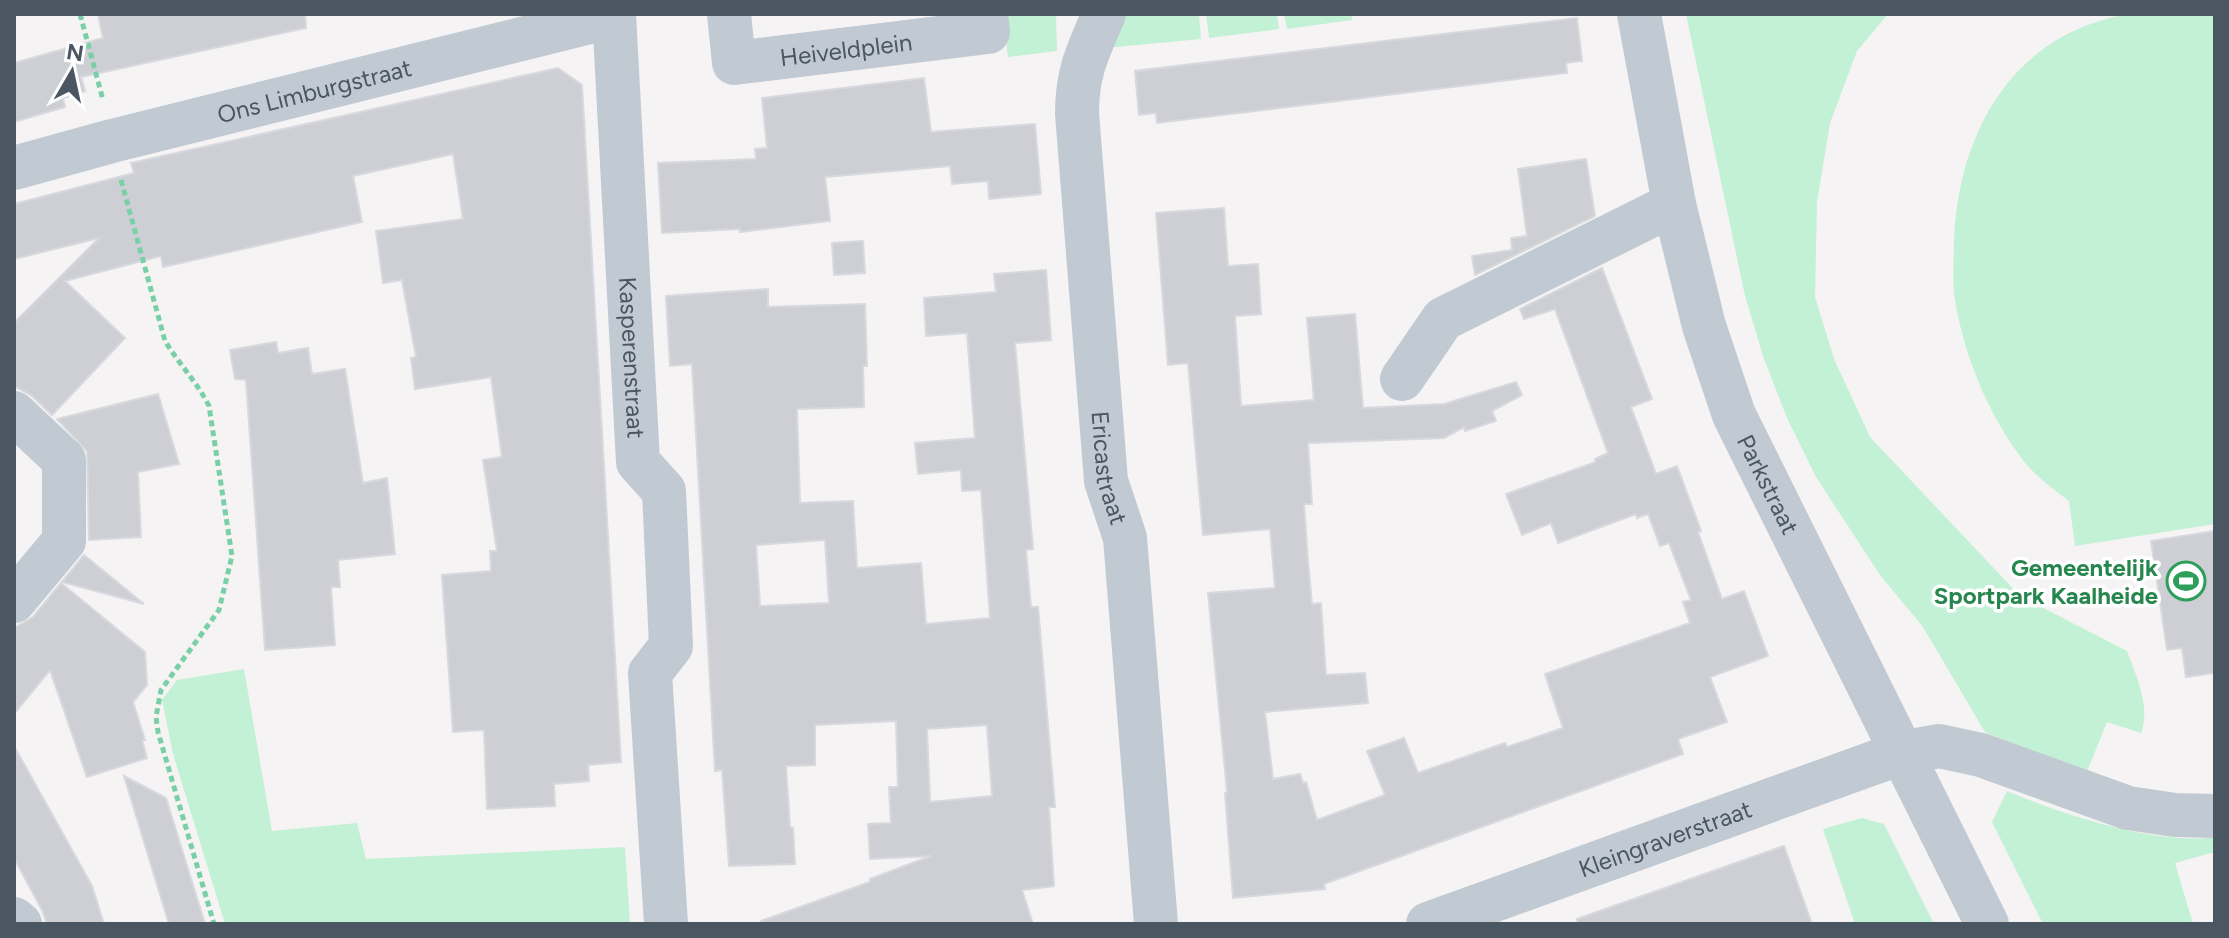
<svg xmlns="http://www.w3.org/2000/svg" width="2229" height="938" font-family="Figtree,sans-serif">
	<rect width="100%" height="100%" fill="#f5f3f3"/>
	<g fill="#c3f1d5">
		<path d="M1003,14H1056L1057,51L1008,57Z"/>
		<path d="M1121,14H1199L1201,39L1105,48Z"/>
		<path d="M1206,14H1277L1279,29L1209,38Z"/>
		<path d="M1284,14H1351L1352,20L1287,29Z"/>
		<path d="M1686,14H1888L1857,51L1830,123L1817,202L1815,297L1834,359L1870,437L2020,596L2127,651C2136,675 2151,708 2141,733L2107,722L2086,774L1985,732L1923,627L1880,575L1816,477L1787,418L1764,359L1745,296Z"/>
		<path d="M2129,14H2215V524L2075,546L2069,501C2052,488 2032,474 2020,456C1987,411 1964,355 1955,300C1952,280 1954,258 1954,239C1959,130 2014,33 2129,14Z"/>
		<path d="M244,669L272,831L357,823L366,859L625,847L630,924H225L173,754L162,700L177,680Z"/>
		<path d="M2007,791C2061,814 2157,846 2215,837V852L2175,863L2193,924H2043L1992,822Z"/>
		<path d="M1862,818L1884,824L1934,924H1855L1823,829Z"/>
	</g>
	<g fill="#cdcfd5" stroke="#d7d9de" stroke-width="2" fill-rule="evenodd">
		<path d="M98,14H305L306,28L81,77L85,91L63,98L65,107L14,122V63L103,38Z"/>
		<path d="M1577,18L1582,61L1566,63L1567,73L1157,123L1156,113L1139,115L1135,71Z"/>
		<path d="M558,68L582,85L621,762L588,765L589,781L554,784L555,806L487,809L484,730L453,732L442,575L491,571L490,551H497L483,460L502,457L491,377L415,389L411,358L416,357L402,280L383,283L376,231L463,219L453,154L353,176L362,222L163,267L161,256L65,281L125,338L52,415L31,395L14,386V323L99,238L14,259V204L134,173L131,163Z"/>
		<path d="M924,78L931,132L1035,124L1041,194L989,199L988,181L952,184L950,166L825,177L830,221L740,232V229L662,233L658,163L756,159L755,149L767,148L762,98Z"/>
		<path d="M1586,159L1595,216L1475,275L1472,256L1512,250L1511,238L1527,236L1518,169Z"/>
		<path d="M1224,208L1228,266L1258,264L1261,314L1235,316L1241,406L1314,400L1307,318L1355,314L1363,408L1444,404L1516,382L1522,395L1492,411L1496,421L1465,431L1464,427L1444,438L1308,443L1312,504H1304L1308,561L1312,604L1321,603L1326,675L1365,673L1368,703L1265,712L1273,779L1300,774L1303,783L1306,782L1317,820L1385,795L1367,751L1404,738L1418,773L1505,743L1507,747L1563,728L1545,674L1690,623L1683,602L1691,600L1669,543L1660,546L1648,514L1637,518L1636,514L1558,543L1551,523L1522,535L1506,494L1596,462L1595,459L1608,453L1555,309L1524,319L1520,309L1602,268L1652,399L1631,407L1656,474L1677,466L1701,531L1698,532L1722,599L1744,591L1768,656L1710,677L1727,722L1678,739L1683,754L1324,884L1325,889L1233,898L1225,793L1227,792L1208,593L1275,588L1270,529L1203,535L1188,363L1168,365L1156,213Z"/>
		<path d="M863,241L865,273L834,275L832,243Z"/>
		<path d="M1046,270L1051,340L1015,343L1033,549L1026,550L1031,607H1038L1055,807H1049L1054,886L1022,890L1033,924H761V921L870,882V879L931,856L870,859L868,824L891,823L889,787H898L896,721L815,725V765L786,766L790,827L793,828L795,864L729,866L722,770L715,771L692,364L670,366L666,296L768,289V307L865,304L867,366H863L864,407L797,409L800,503L853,501L857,568L921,563L926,624L990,618L981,490L962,491L961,470L918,474L915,443L975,438L967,333L926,336L924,298L996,292L994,274ZM825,540L829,603L760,606L756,545ZM987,725L992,796L930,802L927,729Z"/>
		<path d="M276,342L278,353L308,348L312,374L345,369L363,483L387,478L395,554L338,560L340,587H331L335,645L265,650L246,380L235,379L230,350Z"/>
		<path d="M158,394L179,464L138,472L141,537L89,540L87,451L57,419Z"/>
		<path d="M2215,531V673L2186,677L2182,648L2167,650L2151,541Z"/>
		<path d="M84,555L144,604L62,582Z"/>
		<path d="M61,583L145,652L147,685L133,702L145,740H142L147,758L87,777L50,670L14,714V628L33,617Z"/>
		<path d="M14,746L92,886L104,924H47L42,910L14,858Z"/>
		<path d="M124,776L166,798L205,924H169Z"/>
		<path d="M1784,846L1812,924H1578L1577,919Z"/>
	</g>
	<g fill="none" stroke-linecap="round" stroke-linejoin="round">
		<g stroke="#7ad0a6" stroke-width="5" stroke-dasharray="6 4" stroke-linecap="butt">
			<path d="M80,14L103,100"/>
			<path d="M121,180L165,341C179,364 197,382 209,406L232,556L219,610L161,690L156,717L158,732L214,924"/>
		</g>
		<g stroke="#c1cad2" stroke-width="44">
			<path id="s1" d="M614,14L638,462L664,491L671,646L650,673L666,924"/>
			<path id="s2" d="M729,14L734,63L988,32L986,14"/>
			<path id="s3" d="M1104,14C1088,51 1077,72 1077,113L1106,481L1125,538L1156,924"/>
			<path id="s4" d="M1639,14L1674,204L1704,326L1734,415L1987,924"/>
			<path id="s5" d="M14,168L112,141L614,16"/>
			<path d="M1402,379L1443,319L1674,204"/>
			<path d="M14,413L64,460V541L14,601"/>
			<path d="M14,919L20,924"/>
			<path id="s6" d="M1428,924L1901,753L1939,746L1981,755L2128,808L2175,815L2215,816"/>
		</g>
	</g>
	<defs>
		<symbol id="stadium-ring" viewBox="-11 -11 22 22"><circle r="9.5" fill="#fff" stroke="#2e9e5b" stroke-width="1.5"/><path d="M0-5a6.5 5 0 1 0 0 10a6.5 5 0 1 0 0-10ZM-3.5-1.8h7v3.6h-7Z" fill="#2e9e5b"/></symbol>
	</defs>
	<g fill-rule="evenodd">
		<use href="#stadium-ring" x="2164" y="559" width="44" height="44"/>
	</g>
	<g text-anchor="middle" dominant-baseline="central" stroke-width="7" stroke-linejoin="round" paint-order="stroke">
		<g font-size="24" fill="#4a5661" stroke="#fff">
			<text stroke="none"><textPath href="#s2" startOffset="162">Heiveldplein</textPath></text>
			<text stroke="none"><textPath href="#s5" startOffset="310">Ons Limburgstraat</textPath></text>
			<text stroke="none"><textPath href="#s1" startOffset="344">Kasperenstraat</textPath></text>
			<text stroke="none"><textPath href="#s3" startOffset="460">Ericastraat</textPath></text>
			<text stroke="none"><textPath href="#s4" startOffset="490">Parkstraat</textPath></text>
			<text stroke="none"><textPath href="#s6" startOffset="252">Kleingraverstraat</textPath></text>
		</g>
		<g font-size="24" font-weight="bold" fill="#27864d" stroke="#fff" text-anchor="end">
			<text x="2158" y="567">Gemeentelijk<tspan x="2158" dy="28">Sportpark Kaalheide</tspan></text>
		</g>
	</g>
	<rect width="2229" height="938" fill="none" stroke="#4a5661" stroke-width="32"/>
	<g transform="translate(72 72) rotate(9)" stroke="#ffffff" stroke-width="6" paint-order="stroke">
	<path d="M0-6L14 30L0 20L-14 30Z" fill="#4a5661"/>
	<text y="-12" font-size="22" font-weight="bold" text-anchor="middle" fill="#4a5661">N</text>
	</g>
</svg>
